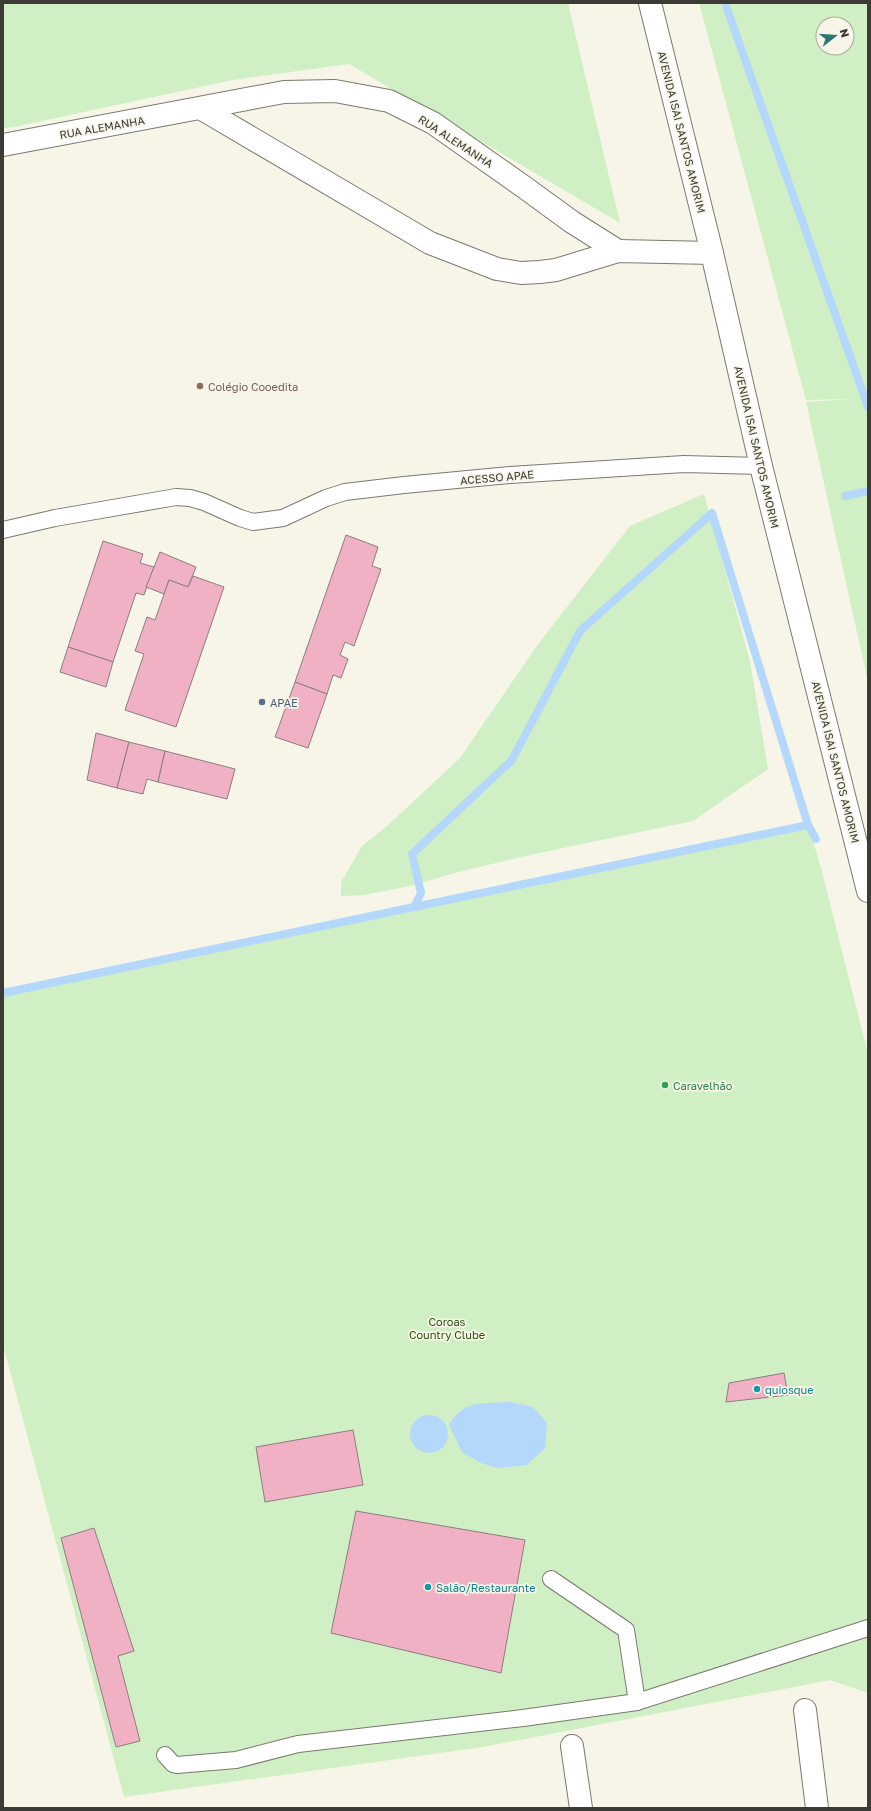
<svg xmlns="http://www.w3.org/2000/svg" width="871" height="1811" font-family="'Golos Text',sans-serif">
	<rect width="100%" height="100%" fill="#f7f5e8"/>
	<g fill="#d0efc4" fill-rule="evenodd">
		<path d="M3,3H568L620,223L349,64L233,80L14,127L3,128Z"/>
		<path d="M699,3H868V682L806,402L850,399L806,400ZM823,24H847V48H823Z"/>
		<path d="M704,494L750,661L768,769L693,821L539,853L462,871L410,886L364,895L341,896V882L362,846L387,826L460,758L536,647L630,526Z"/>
		<path d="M808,825L821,868L868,1054V1693L830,1680L483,1747L124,1797L3,1345V993Z"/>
	</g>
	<g fill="#b4d7fc">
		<path d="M511,1402L533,1407L547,1423L545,1448L527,1465L498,1468L481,1463L462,1452L449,1425C463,1399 485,1404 511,1402Z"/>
		<circle cx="429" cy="1434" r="19"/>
	</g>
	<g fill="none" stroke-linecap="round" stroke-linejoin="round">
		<g stroke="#b4d7fc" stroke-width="8">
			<path d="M725,3L868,407"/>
			<path d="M845,496L868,491"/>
			<path d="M414,907L808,825L816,839"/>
			<path d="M3,993L414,907L421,893L412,854L512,760L580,631L712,513L808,825"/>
		</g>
	</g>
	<g fill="#f1b1c4" stroke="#8b7d81">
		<path d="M346,535L378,547L372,566L381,569L354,646L345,642L340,655L348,659L341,678L333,675L327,694L295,682Z"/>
		<path d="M103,541L143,554L140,563L154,567L144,595L136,593L113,662L68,647Z"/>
		<path d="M160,552L196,567L188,587L169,580L164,594L146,587Z"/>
		<path d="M193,576L224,587L176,727L125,710L144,654L135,651L147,617L155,620L169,580L188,587Z"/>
		<path d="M68,647L113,662L106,687L60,672Z"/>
		<path d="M295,682L327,694L308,748L275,737Z"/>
		<path d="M96,733L129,742L117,788L87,780Z"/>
		<path d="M129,742L165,751L158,782L147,779L143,794L117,788Z"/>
		<path d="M165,751L235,769L227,799L158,782Z"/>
		<path d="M784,1373L788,1395L726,1402L729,1383Z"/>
		<path d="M353,1430L363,1485L265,1502L256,1447Z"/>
		<path d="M356,1511L525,1540L501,1673L331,1633Z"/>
		<path d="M94,1528L134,1651L118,1656L140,1741L116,1747L61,1538Z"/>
	</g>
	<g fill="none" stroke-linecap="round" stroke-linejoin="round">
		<defs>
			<g id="lane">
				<path d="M3,530L55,518L176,497L190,498L204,502L240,518L253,522L283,518L326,498L345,492L404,485L510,475L684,464L761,466"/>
				<path d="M551,1579L626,1630L637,1702L868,1628"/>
				<path d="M165,1755L173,1764L177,1765L236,1760L298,1744L523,1718L637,1702"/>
			</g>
			<g id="street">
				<path d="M202,109L430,243L497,269L521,273L540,272L556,270L618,251L712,253"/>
				<path d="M3,145L284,92L335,91L389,101L433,123L524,187L572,222L618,251"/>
				<path d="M805,1710L817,1808"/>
				<path d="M572,1746L581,1808"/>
			</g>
			<path id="secondary" d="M650,3L712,253L761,466L868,891"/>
		</defs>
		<use href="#lane" stroke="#7b796e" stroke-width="18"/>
		<use href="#street" stroke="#7b796e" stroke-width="24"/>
		<use href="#secondary" stroke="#7b796e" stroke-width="24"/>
		<use href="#lane" stroke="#fff" stroke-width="16"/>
		<use href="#street" stroke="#fff" stroke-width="22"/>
		<use href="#secondary" stroke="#fff" stroke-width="22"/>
	</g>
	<circle fill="#8d6e63" stroke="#f7f5e8" stroke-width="1.5" cx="200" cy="386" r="4"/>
	<circle fill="#5c6f8a" stroke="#f7f5e8" stroke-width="1.5" cx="262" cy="702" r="4"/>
	<circle fill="#2e9e5b" stroke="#f7f5e8" stroke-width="1.5" cx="665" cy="1085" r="4"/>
	<g fill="#0f9aa8" stroke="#f7f5e8" stroke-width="1.5">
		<circle cx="757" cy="1389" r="4"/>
		<circle cx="428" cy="1587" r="4"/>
	</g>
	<g text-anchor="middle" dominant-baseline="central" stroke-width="3.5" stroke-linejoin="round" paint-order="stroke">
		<g font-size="11" fill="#3c3b36" stroke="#f7f5e8">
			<text transform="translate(102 127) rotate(-10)">RUA ALEMANHA</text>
			<text transform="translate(682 132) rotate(76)">AVENIDA ISAI SANTOS AMORIM</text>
			<text transform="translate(456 141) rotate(33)">RUA ALEMANHA</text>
			<text transform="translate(757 447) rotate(77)">AVENIDA ISAI SANTOS AMORIM</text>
			<text transform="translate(497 477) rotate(-5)">ACESSO APAE</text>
			<text transform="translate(836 762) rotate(76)">AVENIDA ISAI SANTOS AMORIM</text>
		</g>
		<g font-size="11" fill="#785e54" stroke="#f7f5e8" text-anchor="start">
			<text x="208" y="386">Colégio Cooedita</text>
		</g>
		<g font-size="11" fill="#4e5e75" stroke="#f7f5e8" text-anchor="start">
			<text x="270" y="702">APAE</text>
		</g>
		<g font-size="11" fill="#27864d" stroke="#f7f5e8" text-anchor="start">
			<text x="673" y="1085">Caravelhão</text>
		</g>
		<g font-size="11" fill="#26530d" stroke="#f7f5e8">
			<text x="447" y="1321">Coroas<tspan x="447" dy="13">Country Clube</tspan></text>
		</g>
		<g font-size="11" fill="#0d838f" stroke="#f7f5e8" text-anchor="start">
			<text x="765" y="1389">quiosque</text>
			<text x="436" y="1587">Salão/Restaurante</text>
		</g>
	</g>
	<rect width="871" height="1811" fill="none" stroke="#3c3b36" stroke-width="8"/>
	<g transform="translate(835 36) rotate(73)"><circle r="19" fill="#f7f5e8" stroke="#acaba1"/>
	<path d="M0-3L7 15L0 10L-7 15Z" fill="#2c7678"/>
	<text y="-6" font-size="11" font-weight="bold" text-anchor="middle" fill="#3c3b36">N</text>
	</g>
</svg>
